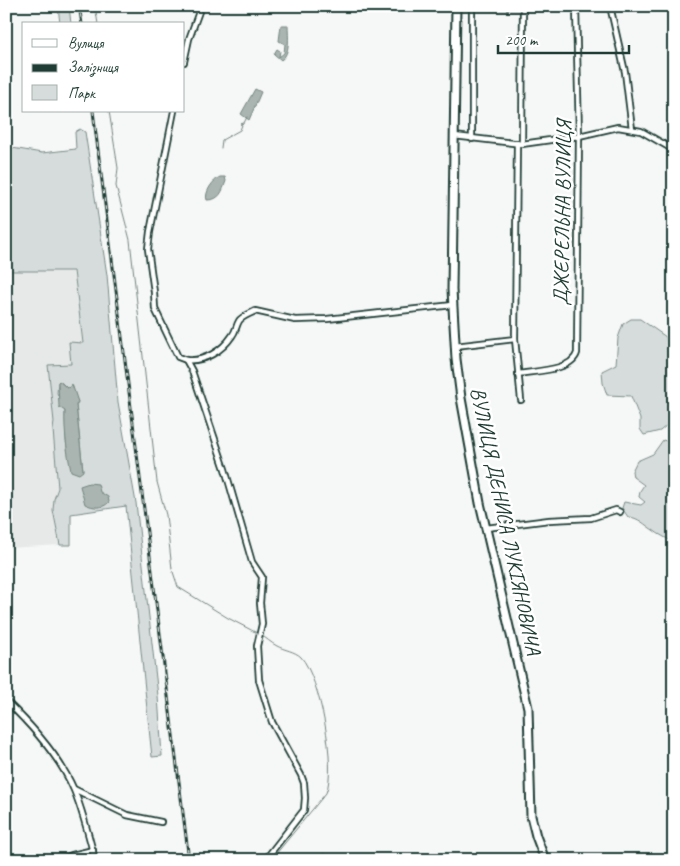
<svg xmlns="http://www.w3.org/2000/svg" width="680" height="866" font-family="Caveat,sans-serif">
	<rect width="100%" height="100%" fill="#f6f7f7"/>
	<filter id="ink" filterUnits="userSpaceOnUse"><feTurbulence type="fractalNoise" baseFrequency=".02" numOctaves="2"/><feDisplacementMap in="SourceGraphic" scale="10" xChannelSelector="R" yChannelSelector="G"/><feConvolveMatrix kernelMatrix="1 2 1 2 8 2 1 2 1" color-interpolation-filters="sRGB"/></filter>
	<g filter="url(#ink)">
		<path fill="#e6e9e8" d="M6,271H74L83,344L71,364L48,366L54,422L53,430L58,488L54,499L53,510L60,545L7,548Z"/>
		<g fill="#d6dcdb" stroke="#7a8c88" fill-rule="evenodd">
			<path d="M58,6H69L71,24H60Z"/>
			<path d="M80,129L85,132L107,275L118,402L136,503L158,696L162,756L152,757L126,506L71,514V545H60L53,510L54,499L58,488L53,430L54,422L48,365L71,364L69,342L83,343L74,271H6V147L42,153L76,149L75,132ZM58,382H61L67,388L70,387L78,402L76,405L83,470L68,452L66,441L65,411L57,393Z"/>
			<path d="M631,319H640L666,337L667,346L674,358V423L667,425L660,431L644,435L640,429V419L631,396L607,395L603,383L602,371L616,364L618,338L623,324Z"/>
			<path d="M663,440L674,444V543C667,538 659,535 653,530C645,525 638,517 628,517L622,508L624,502L641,505L645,502L639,497L640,491L644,485L633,477L632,471L637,461L653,454Z"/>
		</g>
		<g fill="#aab5b1" stroke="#72857f">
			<path d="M281,25H288C288,36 291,54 281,60L274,54L277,49L280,51L279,57L284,53L285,44L279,41Z"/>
			<path d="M255,89L261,92L249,120L241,114Z"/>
			<path d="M220,177H225L226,181C222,192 220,200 207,200C204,193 213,180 220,177Z"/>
			<path d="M59,381L67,388L70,387L72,384L78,402L76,405L83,471L79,474L71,471C67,452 64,431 65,411L59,407L58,382Z"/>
			<path d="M89,483L98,484L100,492L108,497L109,502C103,509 93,508 85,504L80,486Z"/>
		</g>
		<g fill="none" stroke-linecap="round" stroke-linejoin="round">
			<g stroke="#72857f" stroke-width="1">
				<path d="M95,6L98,24"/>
				<path d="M109,111L118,168L116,186L130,240L157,482L166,515L172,569L178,587L228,618L257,633"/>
				<path d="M221,148L222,140L240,130L242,125L240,124L244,123L247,117"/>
				<path d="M261,635C266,638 271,643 277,646C284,650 295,651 301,657C320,678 337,767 326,793L271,860"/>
				<path d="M308,860L323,854L360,860"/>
			</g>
			<defs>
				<g id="minor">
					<path d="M472,6V139"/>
					<path d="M478,6H521"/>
					<path d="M610,6L625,72L632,129"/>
					<path d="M184,62L189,39L201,6"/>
					<path d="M174,111L150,232L148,249L154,292L155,309L178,357L186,360L192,371L225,469L252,562L262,577L260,603L262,624L257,646L259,680L272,722L301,775L304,783L305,798L304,810L265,860"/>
					<path d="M454,136L522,144L579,136L618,127L641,131L674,150"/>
					<path d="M517,143L515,339L521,400"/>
					<path d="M522,144L523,6"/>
					<path d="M455,346L515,339"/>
					<path d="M186,360C204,362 222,351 232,336C236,331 236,326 239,321C242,316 250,314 255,311L295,320L327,319L453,305"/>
					<path d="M518,374C534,371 572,371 577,353L579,136L576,6"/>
					<path d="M486,528L549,520L591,518L616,510L620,512"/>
					<path d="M6,701C31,725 60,757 74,790C83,812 89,836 95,860"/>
					<path d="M74,789L127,815L161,822"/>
					<path d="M60,860L72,855L93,850"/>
				</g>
				<path id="trunk" d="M456,6L452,290L456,359L461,398L480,503L528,708L531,816L536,836L545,860"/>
			</defs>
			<use href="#minor" stroke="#1f3d34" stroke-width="8"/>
			<use href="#trunk" stroke="#1f3d34" stroke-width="11"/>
			<use href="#minor" stroke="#fff" stroke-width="4.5"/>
			<use href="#trunk" stroke="#fff" stroke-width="7"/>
			<defs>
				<g id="rail">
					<path d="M79,6L82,24"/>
					<path d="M93,111L189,860"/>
				</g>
			</defs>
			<use href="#rail" stroke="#1f3d34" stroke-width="3"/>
			<use href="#rail" stroke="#fff" stroke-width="1" stroke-dasharray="4" stroke-linecap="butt"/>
		</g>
	</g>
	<g text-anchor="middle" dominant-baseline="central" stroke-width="5" stroke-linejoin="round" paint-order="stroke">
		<g font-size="21" fill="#1f3d34" stroke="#fff">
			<text transform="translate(562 213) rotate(-89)">ДЖЕРЕЛЬНА ВУЛИЦЯ</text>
			<text transform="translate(506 521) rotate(78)">ВУЛИЦЯ ДЕНИСА ЛУКІЯНОВИЧА</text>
		</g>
	</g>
	<rect width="680" height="866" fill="none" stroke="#fff" stroke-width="25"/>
	<rect x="12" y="12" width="655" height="841" fill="none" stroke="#1f3d34" stroke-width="2" filter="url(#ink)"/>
	<rect x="22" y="22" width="162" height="90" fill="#ffffff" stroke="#a5b1ae"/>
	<rect x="32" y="39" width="25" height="8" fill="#ffffff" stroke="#a5b1ae"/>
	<text x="68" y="48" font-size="15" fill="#1f3d34">Вулиця</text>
	<rect x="32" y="64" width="25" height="8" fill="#1f3d34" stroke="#a5b1ae"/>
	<text x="68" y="72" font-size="15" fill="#1f3d34">Залізниця</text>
	<rect x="32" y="85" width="25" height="15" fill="#d6dcdb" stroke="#a5b1ae"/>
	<text x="68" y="98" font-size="15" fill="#1f3d34">Парк</text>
	<path d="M498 45v8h131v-8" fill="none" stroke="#1f3d34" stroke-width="2.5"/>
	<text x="505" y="45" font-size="15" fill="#1f3d34" stroke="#ffffff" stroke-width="4" paint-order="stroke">200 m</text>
</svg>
